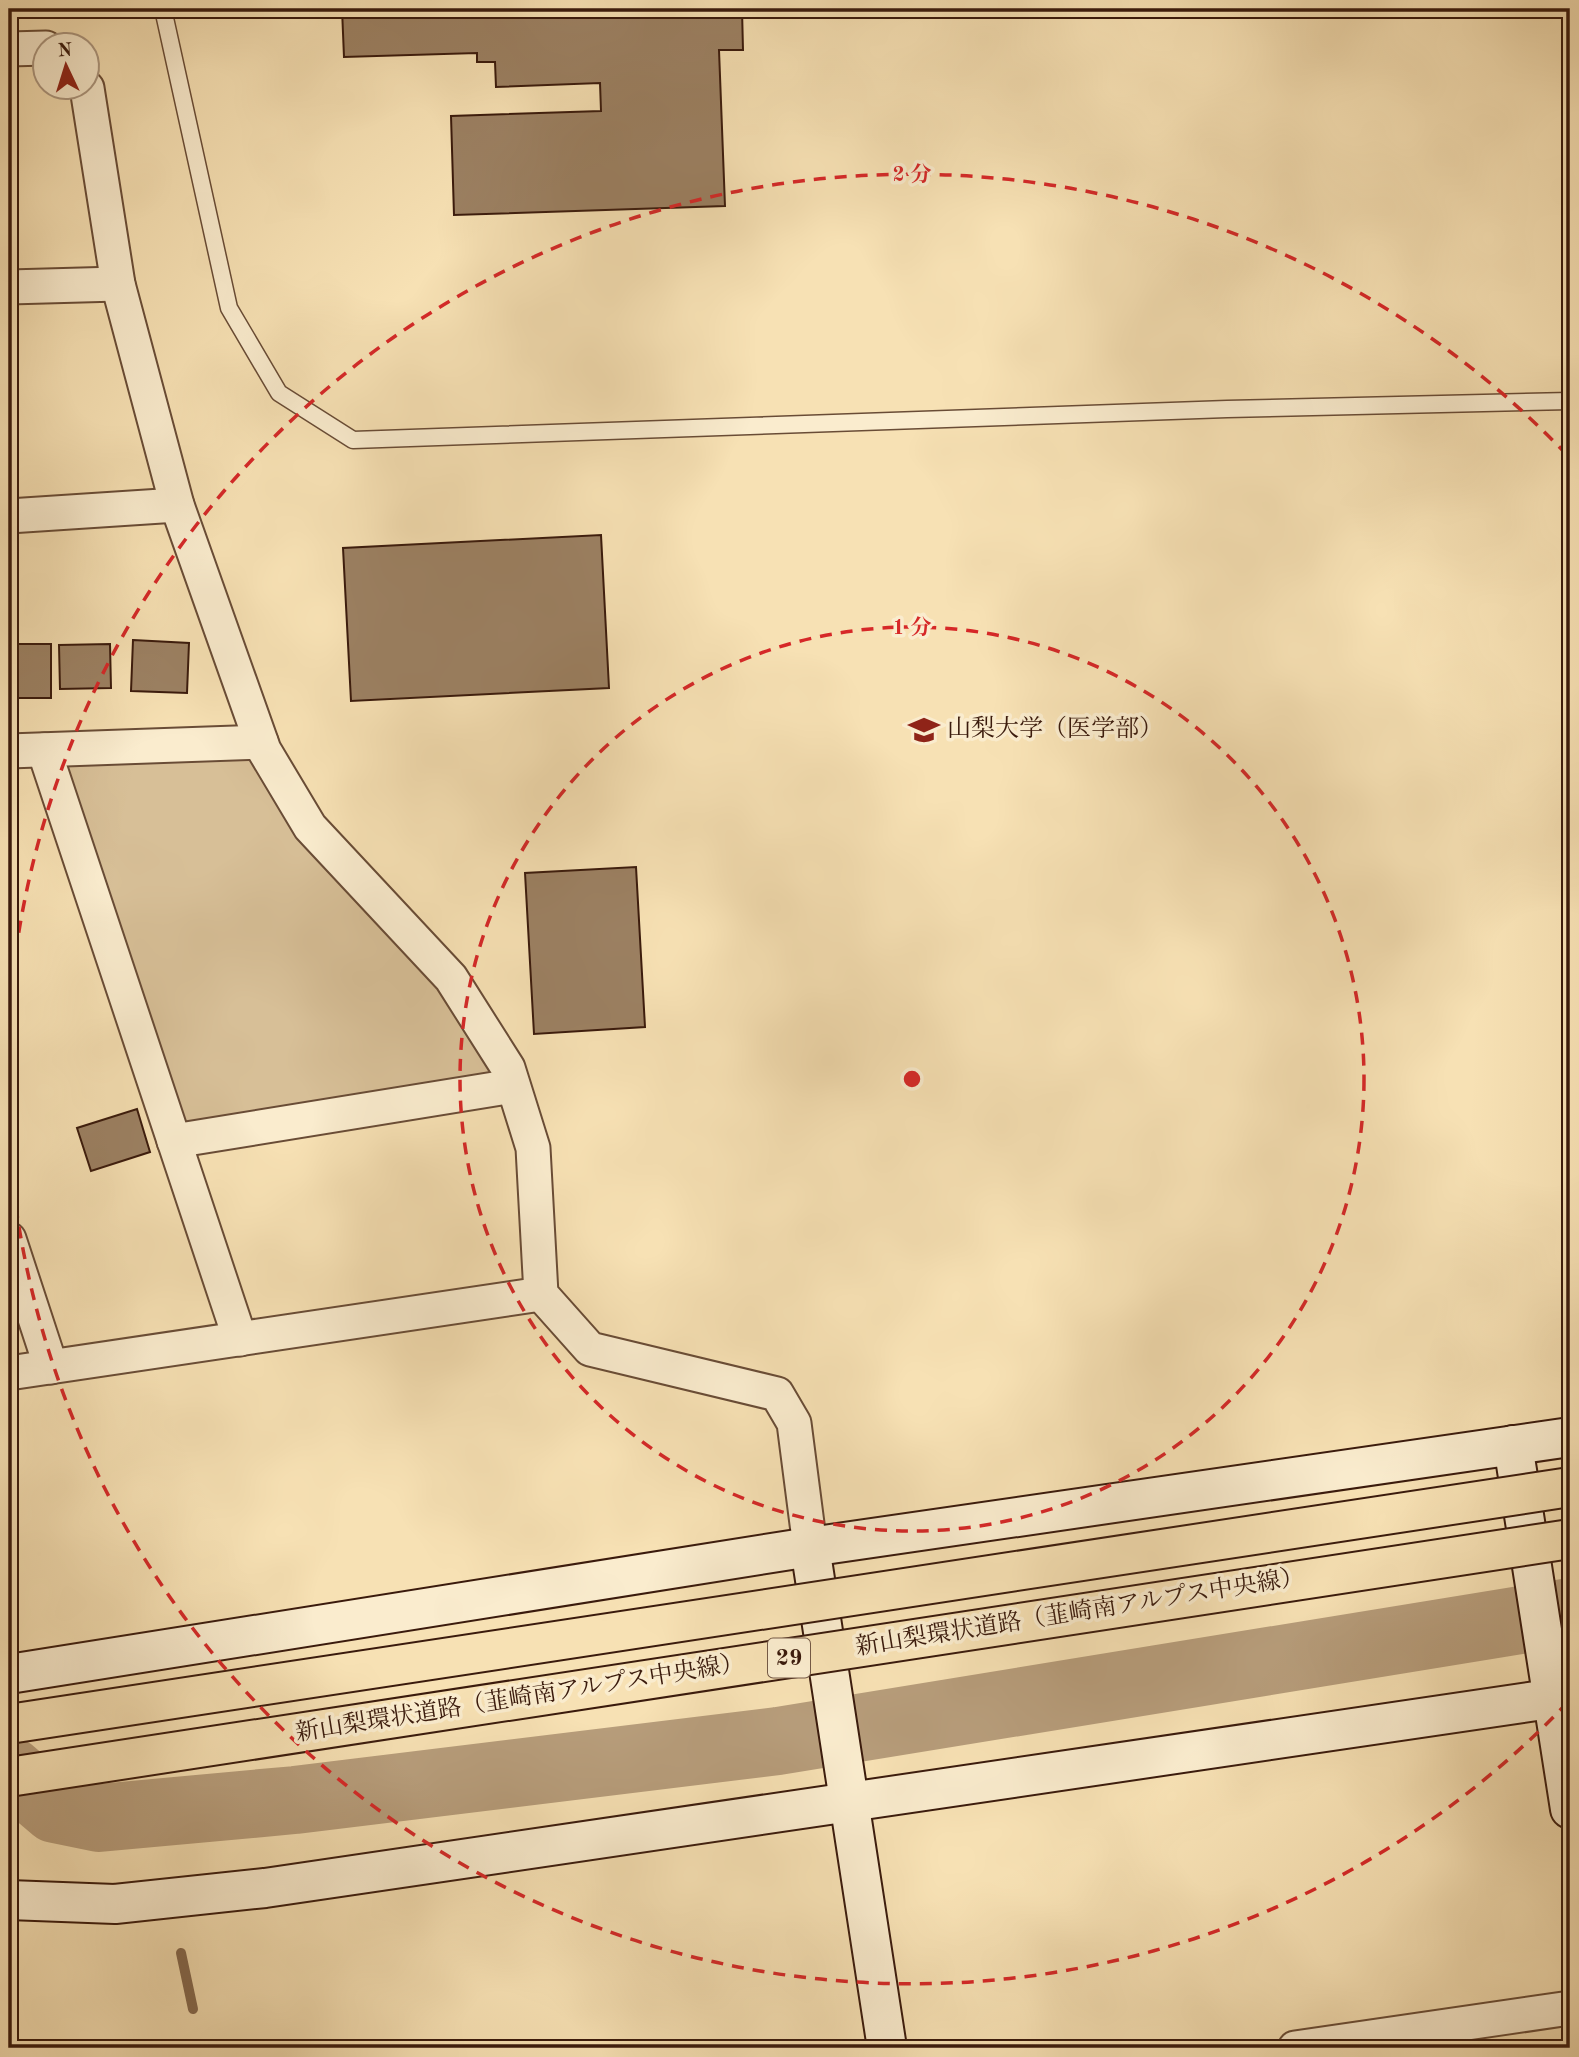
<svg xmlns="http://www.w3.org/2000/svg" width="1579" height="2057" font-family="'Old Standard TT','Noto Serif JP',serif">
	<rect width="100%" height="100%" fill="#f7e1b4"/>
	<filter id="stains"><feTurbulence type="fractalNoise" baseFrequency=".00286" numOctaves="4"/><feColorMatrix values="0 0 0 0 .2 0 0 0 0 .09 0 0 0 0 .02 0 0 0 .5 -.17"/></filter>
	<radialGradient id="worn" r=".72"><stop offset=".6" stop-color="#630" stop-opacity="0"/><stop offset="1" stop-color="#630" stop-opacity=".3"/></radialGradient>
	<path fill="#d7bf97" stroke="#886c52" stroke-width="2" d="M261,742L451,978L513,1086L174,1141L44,750Z"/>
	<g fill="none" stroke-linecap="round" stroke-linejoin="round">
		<path stroke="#85694f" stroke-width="10" d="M181,1953L193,2009"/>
		<path stroke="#b79d7b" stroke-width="68" d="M9,1770L55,1809L99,1818L295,1800L778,1741L1570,1612"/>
	</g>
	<g fill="#9c8163" stroke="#3a1a0c" stroke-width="2">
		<path d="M342,9H742L743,50H719L725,206L454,215L451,116L601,111L600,83L496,87L495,62H477V53L344,57Z"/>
		<path d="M601,535L609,688L351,701L343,548Z"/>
		<path d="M133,640L189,643L187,693L131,691Z"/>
		<rect x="9" y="644" width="42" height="54"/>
		<path d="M110,644L111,688L60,689L59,645Z"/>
		<path d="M636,867L645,1027L534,1034L525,873Z"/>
		<path d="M137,1109L150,1152L91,1171L77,1128Z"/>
	</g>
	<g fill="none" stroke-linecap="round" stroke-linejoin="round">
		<defs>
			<path id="lane" d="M163,9L229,308L279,393L353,440L1227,409L1570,401"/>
			<g id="street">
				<path d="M9,49L46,48"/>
				<path d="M87,88L118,284L177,505L264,750L310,827L451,978L508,1068L533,1148L541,1294L590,1349L777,1394L794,1423L810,1547"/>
				<path d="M9,287L118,284"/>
				<path d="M9,516L177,505"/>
				<path d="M44,750L240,1339"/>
				<path d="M9,751L261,742"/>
				<path d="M174,1141L513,1086"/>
				<path d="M9,1239L51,1367"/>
				<path d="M9,1373L541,1294"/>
				<path d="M1295,2048L1570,2008"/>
			</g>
			<g id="secondary">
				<path d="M1513,1445L1570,1809"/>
				<path d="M810,1547L887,2048"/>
				<path d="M9,1674L810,1547L1570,1437"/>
				<path d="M9,1900L115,1904L265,1888L1570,1696"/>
			</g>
		</defs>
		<use href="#lane" stroke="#694c36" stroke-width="19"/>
		<use href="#street" stroke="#694c36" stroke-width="37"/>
		<use href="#secondary" stroke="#3a1a0c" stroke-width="42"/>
		<use href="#lane" stroke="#faecce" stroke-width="16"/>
		<use href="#street" stroke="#faecce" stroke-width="33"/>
		<use href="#secondary" stroke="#faecce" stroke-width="38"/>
		<defs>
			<g id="highway-bridge">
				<path d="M9,1724L1570,1487"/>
				<path d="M9,1777L1570,1539"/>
			</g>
		</defs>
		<use href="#highway-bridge" stroke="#3a1a0c" stroke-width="42" stroke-linecap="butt"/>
		<use href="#highway-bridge" stroke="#f7e1b4" stroke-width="38"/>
	</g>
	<g fill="none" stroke="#d62828" stroke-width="3.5" stroke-dasharray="12 9">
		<circle cx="912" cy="1079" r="452"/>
		<path d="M1568 1702A905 905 0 0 1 9 1142M9 1016A905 905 0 0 1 1568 456"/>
	</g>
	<defs>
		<symbol id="university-bare" viewBox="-9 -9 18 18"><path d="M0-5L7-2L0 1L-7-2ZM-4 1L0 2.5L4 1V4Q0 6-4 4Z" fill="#8f2418" stroke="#faecce" stroke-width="2.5" paint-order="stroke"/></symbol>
	</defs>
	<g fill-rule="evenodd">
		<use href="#university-bare" x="902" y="708" width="44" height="44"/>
	</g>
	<g text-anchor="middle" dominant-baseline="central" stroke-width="7" stroke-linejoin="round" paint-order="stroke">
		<rect fill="#faecce" stroke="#745946" stroke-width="2" x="768" y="1638.5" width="42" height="39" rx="5"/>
		<g font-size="23" font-weight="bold" fill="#3a1a0c">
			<text x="789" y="1658">29</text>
		</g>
		<g font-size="24" fill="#3a1a0c" stroke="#faecce" text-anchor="start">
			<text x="947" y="730">山梨大学（医学部）</text>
		</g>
		<g font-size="24" fill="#3a1a0c" stroke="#faecce">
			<text transform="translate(1080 1613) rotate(-9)">新山梨環状道路（韮崎南アルプス中央線）</text>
			<text transform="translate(520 1699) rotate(-9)">新山梨環状道路（韮崎南アルプス中央線）</text>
		</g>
	</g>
	<circle cx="912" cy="1079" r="10" fill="#d62828" stroke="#faecce" stroke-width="3.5"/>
	<g font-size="21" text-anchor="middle" font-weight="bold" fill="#d62828" stroke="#faecce" stroke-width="7" stroke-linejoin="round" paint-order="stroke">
		<text x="912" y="181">2 分</text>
		<text x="912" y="634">1 分</text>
	</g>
	<rect width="1579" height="2057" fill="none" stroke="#f7e1b4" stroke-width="35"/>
	<rect x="10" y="10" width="1558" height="2036" fill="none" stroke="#3a1a0c" stroke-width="3.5"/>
	<rect x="18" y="18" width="1544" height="2022" fill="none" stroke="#3a1a0c" stroke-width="2"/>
	<g transform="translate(66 66) rotate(356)"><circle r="33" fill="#faecce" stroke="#ad9880" stroke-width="2"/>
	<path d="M0-5L12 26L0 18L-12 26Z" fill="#8f2418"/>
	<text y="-10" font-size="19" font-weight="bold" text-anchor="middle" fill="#3a1a0c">N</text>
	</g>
	<rect width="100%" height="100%" filter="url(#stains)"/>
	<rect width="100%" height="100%" fill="url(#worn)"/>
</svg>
